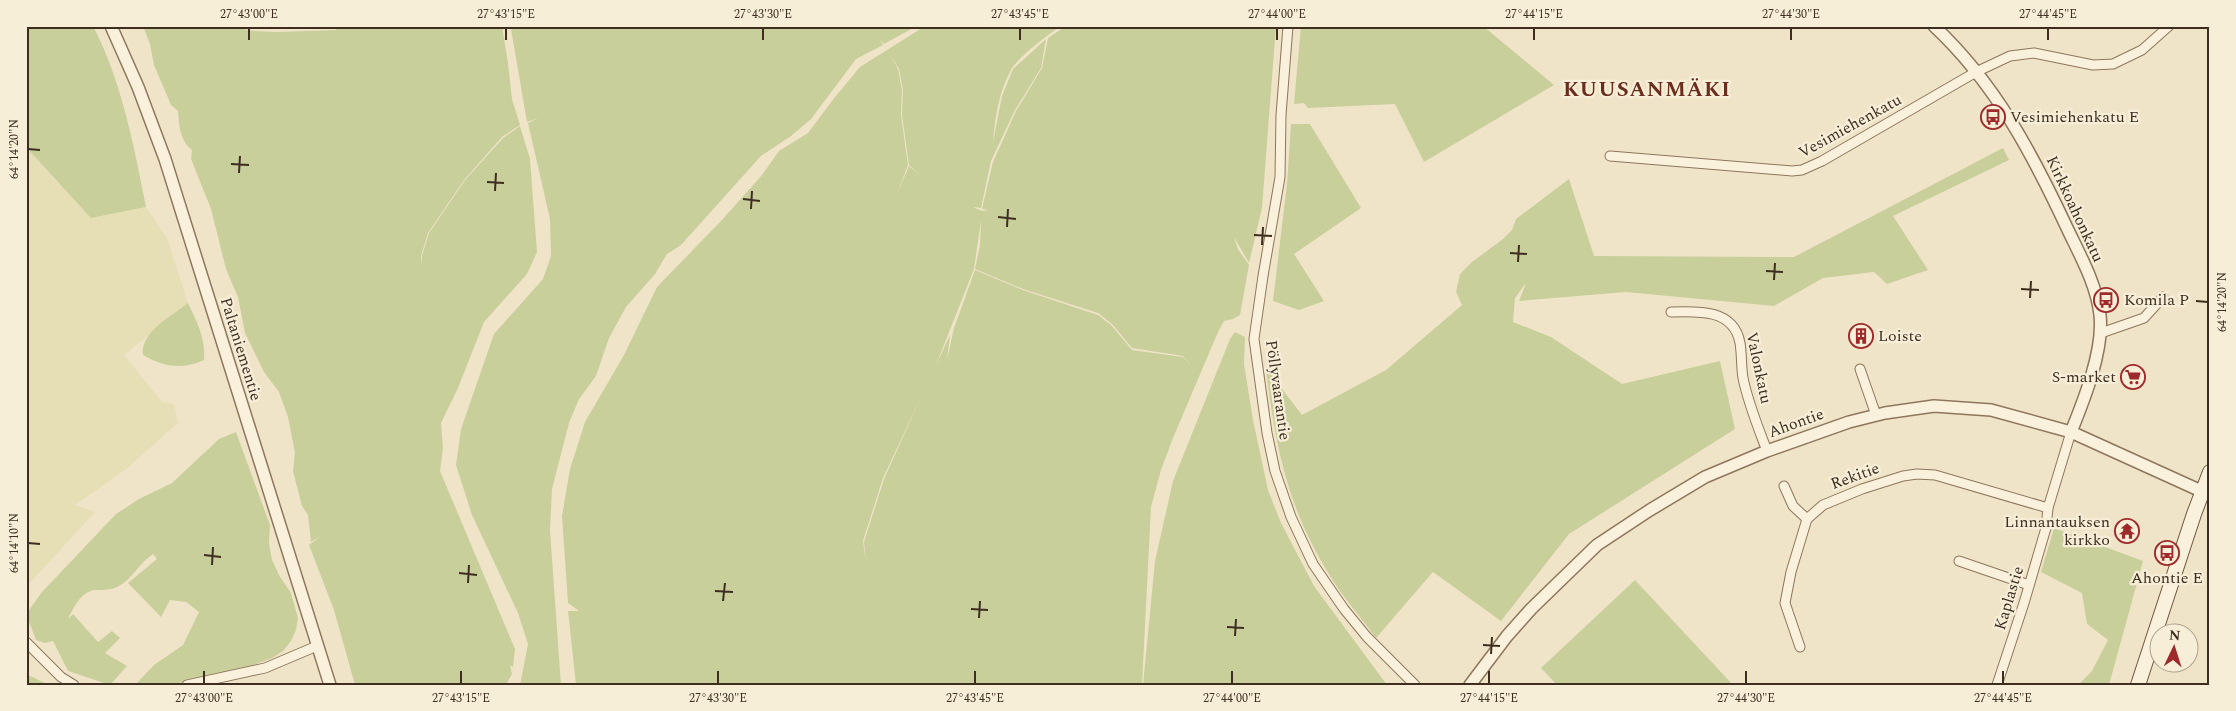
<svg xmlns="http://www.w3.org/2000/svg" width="2236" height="711" font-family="Spectral,serif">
	<rect width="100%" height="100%" fill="#f0e4c8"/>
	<path fill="#e6deb5" d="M26,147L91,218L146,207L167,238L188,303L124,355L162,402L174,404L178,423L125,470L75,505L95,512L26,587Z"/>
	<g fill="#c9cf9b" fill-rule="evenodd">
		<path d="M26,26H93C122,82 134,146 146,207L91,218L26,147Z"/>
		<path d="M143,26H227L254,31L277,32L336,30L339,26H502L508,63L512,99L520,125L502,137L464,180L428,233L421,256L422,266V256L429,233L465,180L503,138L520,126L530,159L537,252L527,274L484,322L458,388L441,423L443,448L440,471L515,649L513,667L510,665L512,674L506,685H355L334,610L309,545L321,536L311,542L308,515L302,506L293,471L295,453L288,417L279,392L264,372L245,333L238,297L226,269L211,209L191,159L192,150C180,141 179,125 178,111L171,105L154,65L150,44Z"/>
		<path d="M512,26H917L884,44L880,40L883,45L856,59L811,119L791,136L761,156L681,245L667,254L655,274L626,307L609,338L596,376L579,399L569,423L552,489L550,530L561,685H520L528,644L518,613L472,515L456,465L461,429L494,334L543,279L551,256L550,219L528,123L539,118L527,122L511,29Z"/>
		<path d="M925,26H1049V30L1050,26H1061C1049,34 1017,58 1011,70C999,91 995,118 993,142L1002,96L1013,69L1046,39L1041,68L1015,110L991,161L981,208L973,207L982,211L989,210L982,209L993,162L1016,111L1042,68L1048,38L1066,26H1276L1262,208L1249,263L1234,237L1238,249L1249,265L1240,315L1233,319L1224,321L1218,332L1173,438L1161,470L1151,507L1142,685H576L568,611H579L568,603L562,516L570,469L585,422L624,355L657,287L721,221L762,175L779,151L808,133L835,97L860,67ZM890,54L899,69L903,90L902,115L909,165L920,175L909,166L897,194L908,165L901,115L902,90L898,69ZM981,220L980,245L975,269L1023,289L1098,313L1112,324L1132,348L1183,356L1190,364L1183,357L1132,350L1111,325L1098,315L1023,290L975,270L954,328L947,360L950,335L936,365L974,269ZM922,395L884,479L864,542L866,563L863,541L883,478Z"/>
		<path d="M1301,26H1483L1554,85L1424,162L1395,104L1308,108L1304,103L1294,104Z"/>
		<path d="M1291,124H1310L1361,208L1294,254L1324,301L1299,310L1273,301L1287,184Z"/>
		<path d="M2003,148L2009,160L1893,216L1928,270L1887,284L1874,272L1823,278L1774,306L1626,292L1519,301L1526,283L1515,298L1513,322L1551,337L1622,384L1720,361L1735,429L1569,534L1501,621L1433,572L1376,638C1361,617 1342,597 1329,574C1287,507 1275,445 1266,368L1302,415L1386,370L1462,305L1456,292L1460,274L1472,262L1503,239L1512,230L1516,219L1569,179L1594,256L1794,257Z"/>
		<path d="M188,303C197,322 206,339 204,360C182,370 164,367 143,355C140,332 172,316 188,303Z"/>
		<path d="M1235,332L1245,337L1244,364L1253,420L1268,490L1281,523L1314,586L1387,685H1143L1155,561L1173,481L1230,339Z"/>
		<path d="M236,432L270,525L269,543L272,560L279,575L291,593L298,618L296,630L291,641L283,651L272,658L256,664L171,685H135L154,665L183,645L199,612L186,602L170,600L161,617L128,583L157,559L153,554C139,563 133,578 119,586C112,590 104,590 96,590C81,591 74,607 68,619L73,614L98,642L112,631L120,638L105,653L127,666L110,685L68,671L53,641L45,643L36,640L26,614L42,592L116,514L139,499L172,483L219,439Z"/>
		<path d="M2054,528L2143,561L2109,685H2078L2092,671L2108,640L2087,624L2082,593L2041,572Z"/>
		<path d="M1635,580L1733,685H1557L1541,668Z"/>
		<path d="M26,674L49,685H26Z"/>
	</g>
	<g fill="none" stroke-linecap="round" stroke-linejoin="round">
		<defs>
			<g id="minor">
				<path d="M1288,26L1281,115L1280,177L1263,276L1254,339L1267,433L1275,471L1291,517L1313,564L1344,609L1367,637L1415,685"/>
				<path d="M1610,156L1792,171L1802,170L1822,161L1976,72L2010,56L2034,53L2093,65L2113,64L2142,50L2169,26"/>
				<path d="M1671,312C1698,311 1734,309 1740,343C1742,355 1741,366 1743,378C1748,403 1758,427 1767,451"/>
				<path d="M2101,333L2144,318L2163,297"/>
				<path d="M1860,369L1876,415"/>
				<path d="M1784,486L1793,506L1807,519"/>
				<path d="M1959,561L2029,585"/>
				<path d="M26,642L61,677L74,685"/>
				<path d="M1800,647L1785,603L1791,572L1807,519L1823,505L1862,489L1903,476L1917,474L1935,475L2048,508"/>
				<path d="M187,685L265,668L317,646"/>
				<path d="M1997,685L2024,603L2046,528L2048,508L2071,432"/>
			</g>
			<g id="tertiary">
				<path d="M111,26L138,87L165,159L330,685"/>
				<path d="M1934,26C1996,84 2033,155 2068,230C2081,257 2097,286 2100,315C2104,350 2084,400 2071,432"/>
				<path d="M1470,685L1507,636L1531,609L1597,545L1650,510L1705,477L1767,451L1849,422L1885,413L1934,406L1991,410L2071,432L2210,495"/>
			</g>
			<path id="secondary" d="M2138,685L2194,514L2210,472"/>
		</defs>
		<use href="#minor" stroke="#8d765c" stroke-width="11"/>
		<use href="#tertiary" stroke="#8d765c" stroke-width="14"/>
		<use href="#secondary" stroke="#6f573f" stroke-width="16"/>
		<use href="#minor" stroke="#faf1dc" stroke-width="9"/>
		<use href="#tertiary" stroke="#faf1dc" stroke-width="11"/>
		<use href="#secondary" stroke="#faf1dc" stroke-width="14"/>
	</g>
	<path fill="none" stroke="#3d2e20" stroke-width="2" d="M249,40V28M506,40V28M763,40V28M1020,40V28M1277,40V28M1534,40V28M1791,40V28M2048,40V28M28,149L40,150M231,164L249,165M239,173L240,156M487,182L504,183M495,191L496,173M743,199L760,201M751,209L752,191M998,217L1016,219M1007,227L1008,209M1254,235L1272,236M1262,245L1263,227M1510,253L1527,254M1518,262L1519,245M1766,271L1783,272M1774,280L1775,263M2021,289L2039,290M2030,298L2031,281M2196,301L2208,302M28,543L40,544M204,555L221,557M212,565L213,547M459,573L477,575M468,583L469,565M715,591L733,592M723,601L725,583M971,609L988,610M979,618L980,601M1227,627L1244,628M1235,636L1236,619M1483,645L1500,646M1491,654L1492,637M204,684V671M461,684V671M718,684V671M975,684V671M1232,684V671M1489,684V671M1746,684V671M2003,684V671"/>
	<defs>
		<symbol id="bus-ring" viewBox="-11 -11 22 22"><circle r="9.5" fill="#f7eed8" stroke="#9e2a2b" stroke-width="1.5"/><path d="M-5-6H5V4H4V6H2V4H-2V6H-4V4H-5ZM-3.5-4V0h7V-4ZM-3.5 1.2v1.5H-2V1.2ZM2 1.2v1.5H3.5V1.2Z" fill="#9e2a2b"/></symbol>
		<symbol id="building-ring" viewBox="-11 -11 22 22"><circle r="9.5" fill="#f7eed8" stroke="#9e2a2b" stroke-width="1.5"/><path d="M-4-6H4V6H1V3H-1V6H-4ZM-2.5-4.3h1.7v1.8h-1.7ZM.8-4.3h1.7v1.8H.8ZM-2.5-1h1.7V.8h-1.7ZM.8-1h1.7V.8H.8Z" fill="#9e2a2b"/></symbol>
		<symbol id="supermarket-ring" viewBox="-11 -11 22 22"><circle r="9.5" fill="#f7eed8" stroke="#9e2a2b" stroke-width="1.5"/><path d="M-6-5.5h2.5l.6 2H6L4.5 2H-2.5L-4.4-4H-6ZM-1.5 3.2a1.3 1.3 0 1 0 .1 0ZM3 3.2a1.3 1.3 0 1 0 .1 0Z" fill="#9e2a2b"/></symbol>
		<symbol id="temple-ring" viewBox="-11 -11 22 22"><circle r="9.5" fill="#f7eed8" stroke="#9e2a2b" stroke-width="1.5"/><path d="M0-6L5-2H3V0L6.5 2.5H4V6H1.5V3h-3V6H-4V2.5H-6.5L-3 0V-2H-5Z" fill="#9e2a2b"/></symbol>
	</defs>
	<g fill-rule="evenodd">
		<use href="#bus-ring" x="1979" y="103" width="28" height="28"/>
		<use href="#bus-ring" x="2092" y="286" width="28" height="28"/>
		<use href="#building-ring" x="1847" y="322" width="28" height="28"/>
		<use href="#supermarket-ring" x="2119" y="363" width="28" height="28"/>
		<use href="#temple-ring" x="2113" y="517" width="28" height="28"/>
		<use href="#bus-ring" x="2153" y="539" width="28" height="28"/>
	</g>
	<g text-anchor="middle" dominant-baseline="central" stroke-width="4.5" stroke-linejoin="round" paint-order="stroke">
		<g font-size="16" fill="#3d2e20" stroke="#f7eed8" text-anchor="start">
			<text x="2010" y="117">Vesimiehenkatu E</text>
			<text x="2124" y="300">Komila P</text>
			<text x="1878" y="336">Loiste</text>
			<text x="2116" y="377" text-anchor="end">S-market</text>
			<text x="2110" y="522" text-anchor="end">Linnantauksen<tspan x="2110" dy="18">kirkko</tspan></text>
			<text x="2167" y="578" text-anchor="middle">Ahontie E</text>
		</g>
		<g font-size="16" fill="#3d2e20" stroke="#f7eed8">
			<text transform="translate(1850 126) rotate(-29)">Vesimiehenkatu</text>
			<text transform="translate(2075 209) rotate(65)">Kirkkoahonkatu</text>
			<text transform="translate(241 349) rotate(73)">Paltaniementie</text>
			<text transform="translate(1759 368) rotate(78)">Valonkatu</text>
			<text transform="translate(1278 390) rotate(82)">Pöllyvaarantie</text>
			<text transform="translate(1796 423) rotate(-20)">Ahontie</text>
			<text transform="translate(1855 476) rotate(-20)">Rekitie</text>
			<text transform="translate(2009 598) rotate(-73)">Kaplastie</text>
		</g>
		<g font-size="21" font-weight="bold" letter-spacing="1" fill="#6b2e1e" stroke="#f7eed8">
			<text x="1647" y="90">KUUSANMÄKI</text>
		</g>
	</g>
	<rect width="2236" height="711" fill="none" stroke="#f7eed8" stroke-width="55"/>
	<g transform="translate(2174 648) rotate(4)"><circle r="24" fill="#f7eed8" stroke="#ada18e"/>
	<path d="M0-4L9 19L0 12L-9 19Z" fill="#9e2a2b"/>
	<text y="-8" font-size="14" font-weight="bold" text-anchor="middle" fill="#3d2e20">N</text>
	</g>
	<rect x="28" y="28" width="2180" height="656" fill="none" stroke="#3d2e20" stroke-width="2"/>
	<g font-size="12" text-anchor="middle" fill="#3d2e20">
		<text x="249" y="18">27°43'00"E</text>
		<text x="506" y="18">27°43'15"E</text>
		<text x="763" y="18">27°43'30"E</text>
		<text x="1020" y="18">27°43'45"E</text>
		<text x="1277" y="18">27°44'00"E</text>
		<text x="1534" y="18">27°44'15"E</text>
		<text x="1791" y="18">27°44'30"E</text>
		<text x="2048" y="18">27°44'45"E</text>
		<text transform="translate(14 149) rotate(-90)" y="4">64°14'20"N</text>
		<text transform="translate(2222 302) rotate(-90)" y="4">64°14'20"N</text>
		<text transform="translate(14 543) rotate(-90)" y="4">64°14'10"N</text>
		<text x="204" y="702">27°43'00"E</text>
		<text x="461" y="702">27°43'15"E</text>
		<text x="718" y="702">27°43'30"E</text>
		<text x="975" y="702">27°43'45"E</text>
		<text x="1232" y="702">27°44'00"E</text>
		<text x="1489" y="702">27°44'15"E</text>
		<text x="1746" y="702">27°44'30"E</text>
		<text x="2003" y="702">27°44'45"E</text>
	</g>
</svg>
